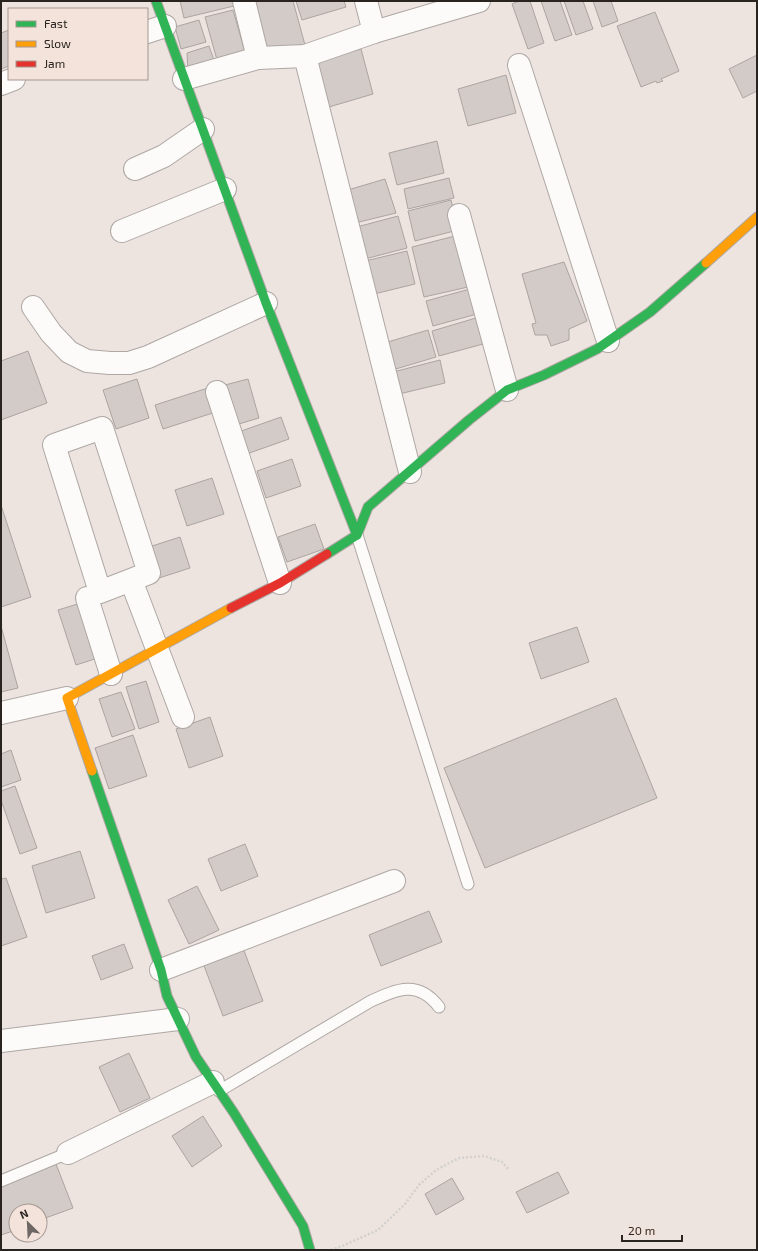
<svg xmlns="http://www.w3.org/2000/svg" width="758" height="1251" font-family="'Exo 2',sans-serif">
	<rect width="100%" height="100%" fill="#ede4e0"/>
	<g fill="#d2cbc7" stroke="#aba4a0">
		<path d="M180,1H233L234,6L184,18Z"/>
		<path d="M254,1H293L305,45L269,55Z"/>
		<path d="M296,1H344L346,7L302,20Z"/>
		<path d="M519,1H530L544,43L528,49L512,4Z"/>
		<path d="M541,1H560L572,35L555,41Z"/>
		<path d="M564,1H583L593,29L576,35Z"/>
		<path d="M593,1H611L618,21L602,27Z"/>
		<path d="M233,10L245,52L217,60L205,17Z"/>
		<path d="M655,12L679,71L661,79L663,81L657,83L656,81L641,87L617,26Z"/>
		<path d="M199,20L206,42L181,49L175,27Z"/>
		<path d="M9,30V66L1,69V33Z"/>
		<path d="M209,46L215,63L188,72L187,53Z"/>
		<path d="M361,49L373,94L329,107L316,61Z"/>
		<path d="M757,55V91L743,98L729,69Z"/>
		<path d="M506,75L516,113L468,126L458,89Z"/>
		<path d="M437,141L444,173L397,185L389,153Z"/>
		<path d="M449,178L454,198L408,209L404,189Z"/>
		<path d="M385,179L396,213L351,224L341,192Z"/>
		<path d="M451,200L458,230L415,241L408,211Z"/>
		<path d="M398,216L407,248L361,260L353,228Z"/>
		<path d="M455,236L468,287L424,297L412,247Z"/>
		<path d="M407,251L415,284L370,295L361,262Z"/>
		<path d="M564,262L587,321L569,329V340L551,346L547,335H535L532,324L536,323L522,274Z"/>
		<path d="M470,289L477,314L433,326L426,301Z"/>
		<path d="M476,318L483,344L439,356L432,331Z"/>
		<path d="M428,330L436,357L389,371L381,344Z"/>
		<path d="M28,351L47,403L1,420V361Z"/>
		<path d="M440,360L445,383L399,394L393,372Z"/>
		<path d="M137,379L149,418L116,429L103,390Z"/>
		<path d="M248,379L259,418L232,426L221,386Z"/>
		<path d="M211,387L219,411L163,429L155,405Z"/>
		<path d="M281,417L289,439L241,456L233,434Z"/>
		<path d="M292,459L301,486L266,498L257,471Z"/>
		<path d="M212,478L224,514L187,526L175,490Z"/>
		<path d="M1,505L31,597L1,607Z"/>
		<path d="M315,524L324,549L287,562L278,537Z"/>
		<path d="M180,537L190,568L159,578L149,547Z"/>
		<path d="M84,602L101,657L76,665L58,610Z"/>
		<path d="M1,626L18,688L1,692Z"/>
		<path d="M577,627L589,662L541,679L529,643Z"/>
		<path d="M146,681L159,722L139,729L126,687Z"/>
		<path d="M121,692L135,729L112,737L99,699Z"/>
		<path d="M616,698L657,798L485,868L444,768Z"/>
		<path d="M210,717L223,756L189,768L176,729Z"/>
		<path d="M133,735L147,776L109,789L95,748Z"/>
		<path d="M11,750L21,780L1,787V754Z"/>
		<path d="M15,786L37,848L20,854L1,800V791Z"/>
		<path d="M245,844L258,876L221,891L208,859Z"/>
		<path d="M80,851L95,898L46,913L32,866Z"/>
		<path d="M6,878L27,937L1,946V879Z"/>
		<path d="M197,886L219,930L189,944L168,900Z"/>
		<path d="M429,911L442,942L381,966L369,935Z"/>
		<path d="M124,944L133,968L101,980L92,956Z"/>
		<path d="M243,948L263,1001L223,1016L203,963Z"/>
		<path d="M129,1053L150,1098L120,1112L99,1067Z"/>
		<path d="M203,1116L222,1146L192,1167L172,1136Z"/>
		<path d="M56,1164L73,1208L40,1220V1211H16V1230L1,1235V1185Z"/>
		<path d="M558,1172L569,1193L527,1213L516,1192Z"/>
		<path d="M452,1178L464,1199L436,1215L425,1194Z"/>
	</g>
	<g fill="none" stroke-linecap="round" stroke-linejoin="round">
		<defs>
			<g id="lane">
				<path d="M357,535L468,884"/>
				<path d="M219,1091L371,1001C398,989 418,980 439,1007"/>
				<path d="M1,1181L68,1153"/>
			</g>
			<g id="street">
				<path d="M244,1L258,58"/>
				<path d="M366,1L374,32"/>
				<path d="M147,32L165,26"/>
				<path d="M305,56L410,472"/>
				<path d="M519,65L608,341"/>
				<path d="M184,79L258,58L305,56L374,32L479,1"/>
				<path d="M1,84L14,79"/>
				<path d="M135,169L164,156L203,129"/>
				<path d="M459,215L507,390"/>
				<path d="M122,231L225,189"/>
				<path d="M33,307L51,333L69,352L87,361L110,363H129L148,357L266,303"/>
				<path d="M217,392L280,583"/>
				<path d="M131,580L149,573L102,428L54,445L100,592L131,580L183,717"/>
				<path d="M87,598L111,674"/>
				<path d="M1,713L67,698"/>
				<path d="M161,970L394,881"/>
				<path d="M1,1041L178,1019"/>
				<path d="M68,1153L213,1082"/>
			</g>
			<g id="fast">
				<path d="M156,1L266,303L357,535"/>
				<path d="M327,554L357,535L368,507L469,420L507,390L544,375L597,349L650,312L706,263"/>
				<path d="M92,771L161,970L167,996L196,1057L234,1113L303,1226L310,1250"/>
			</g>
			<g id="slow">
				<path d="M706,263L757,217"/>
				<path d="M92,771L67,698L231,608"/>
			</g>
			<path id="jam" d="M231,608L280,583L327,554"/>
		</defs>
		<use href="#lane" stroke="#aea7a3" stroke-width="13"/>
		<use href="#street" stroke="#aea7a3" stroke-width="24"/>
		<use href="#fast" stroke="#aea7a3" stroke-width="11"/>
		<use href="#slow" stroke="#aea7a3" stroke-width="11"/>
		<use href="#jam" stroke="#aea7a3" stroke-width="11"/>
		<path stroke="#d3d0ce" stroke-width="2.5" stroke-dasharray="2 2" stroke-linecap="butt" d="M331,1250L342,1246L378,1230L405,1204L419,1185L436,1170L459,1158L484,1156L502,1162L509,1170"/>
		<use href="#lane" stroke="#fcfbfa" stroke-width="11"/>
		<use href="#street" stroke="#fcfbfa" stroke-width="22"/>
		<use href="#fast" stroke="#30b455" stroke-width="9"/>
		<use href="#slow" stroke="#ff9f0a" stroke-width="9"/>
		<use href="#jam" stroke="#e5322d" stroke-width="9"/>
	</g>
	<rect width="758" height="1251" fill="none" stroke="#2a2421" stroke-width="4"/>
	<rect x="8" y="8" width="140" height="72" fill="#f3e3da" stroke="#a39790"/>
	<rect x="16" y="21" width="20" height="6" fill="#30b455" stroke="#a39790"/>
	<text x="44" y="28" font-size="12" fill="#2a2421">Fast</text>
	<rect x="16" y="41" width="20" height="6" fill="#ff9f0a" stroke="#a39790"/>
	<text x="44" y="48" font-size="12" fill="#2a2421">Slow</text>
	<rect x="16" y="61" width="20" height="6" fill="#e5322d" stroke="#a39790"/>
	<text x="44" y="68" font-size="12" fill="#2a2421">Jam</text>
	<g transform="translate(28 1223) rotate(336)"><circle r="19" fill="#f3e3da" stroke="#a39790"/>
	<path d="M0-3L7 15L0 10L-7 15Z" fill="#6e6764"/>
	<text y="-6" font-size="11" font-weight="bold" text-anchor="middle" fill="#2a2421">N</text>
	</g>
	<path d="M622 1235v6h60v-6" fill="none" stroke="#2a2421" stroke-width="2"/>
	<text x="628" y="1235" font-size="12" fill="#2a2421" stroke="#f3e3da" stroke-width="3" paint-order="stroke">20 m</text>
</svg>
